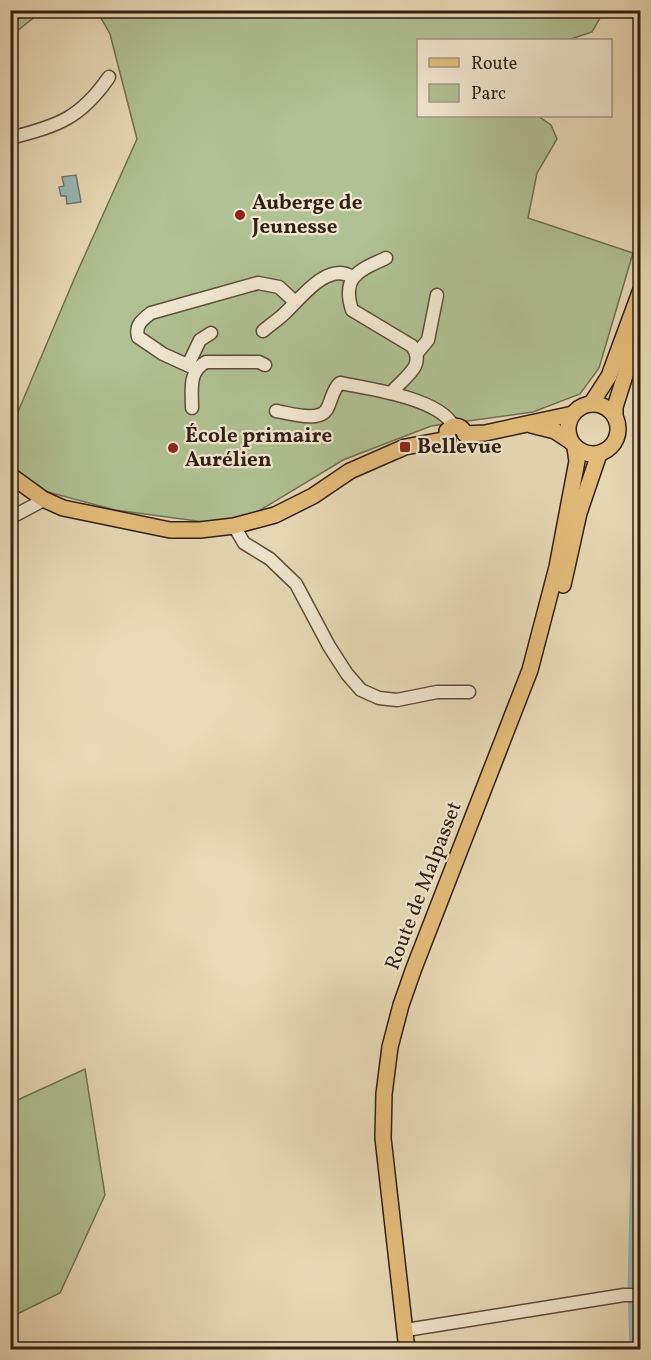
<svg xmlns="http://www.w3.org/2000/svg" width="651" height="1360" font-family="Vollkorn,serif">
	<rect width="100%" height="100%" fill="#e8dab6"/>
	<filter id="stains"><feTurbulence type="fractalNoise" baseFrequency=".00333" numOctaves="4"/><feColorMatrix values="0 0 0 0 .2 0 0 0 0 .09 0 0 0 0 .02 0 0 0 .5 -.17"/></filter>
	<radialGradient id="worn" r=".72"><stop offset=".6" stop-color="#630" stop-opacity="0"/><stop offset="1" stop-color="#630" stop-opacity=".3"/></radialGradient>
	<g fill="#b0c193" stroke="#707052" stroke-width="1.5">
		<path d="M11,10H42V11L11,36Z"/>
		<path d="M97,11H604L592,32L568,40H418V116H538L551,125L557,139L537,173L528,218L633,253L599,368L580,394L533,412L431,426L343,460L234,526L115,510L48,492L11,467V418L17,414L75,277L137,139L110,34Z"/>
		<path d="M85,1069L105,1195L60,1293L11,1317V1103Z"/>
	</g>
	<path fill="#98b9b5" stroke="#6f7b73" stroke-width="1.5" d="M76,175L81,202L67,204L66,196H61L59,187L64,186L62,177Z"/>
	<g fill="none" stroke-linecap="round" stroke-linejoin="round">
		<path stroke="#98b9b5" stroke-width="15" d="M637,1350L635,1288L640,1077"/>
		<defs>
			<g id="minor">
				<path d="M10,138C58,126 81,118 109,77"/>
				<path d="M386,258C360,270 341,276 352,310L412,346C427,366 403,378 391,393"/>
				<path d="M263,331C270,325 279,319 285,313C301,298 328,261 352,277"/>
				<path d="M417,353L428,340L437,295"/>
				<path d="M188,365L200,340L211,333"/>
				<path d="M196,369L163,354L138,337C135,325 142,320 151,313L258,283L279,287L295,302"/>
				<path d="M192,408C192,391 188,371 206,362H259L265,365"/>
				<path d="M276,411C289,413 319,423 327,409C332,400 332,390 340,383C368,388 441,399 453,426"/>
				<path d="M10,518L40,502L43,499"/>
				<path d="M234,526L244,543L270,559L296,584L329,646L347,674L361,690L379,698L397,700L437,692H469"/>
				<path d="M406,1330L624,1295H640"/>
			</g>
			<g id="major">
				<circle cx="593" cy="429" r="25"/>
				<path d="M591,404L609,376L640,292"/>
				<path d="M615,416V407L640,328"/>
				<path d="M531,425L555,431L570,441"/>
				<path d="M465,434L485,433L573,414"/>
				<path d="M448,439L447,431L453,426C460,426 463,428 465,434"/>
				<path d="M10,475L43,499L63,508L170,530H200L234,526L275,515L313,496L350,471L391,453L405,447L448,439"/>
				<path d="M563,585L579,513L599,454"/>
				<path d="M407,1350L383,1138L384,1094L390,1047L401,1005L414,968L530,670L557,567L577,461L575,448"/>
			</g>
		</defs>
		<use href="#minor" stroke="#5f4d3a" stroke-width="15"/>
		<use href="#major" stroke="#311e11" stroke-width="18"/>
		<use href="#minor" stroke="#f0e7d0" stroke-width="12"/>
		<use href="#major" stroke="#e4bd7b" stroke-width="15"/>
	</g>
	<g fill="#8f2418" stroke="#f0e7d0" stroke-width="2">
		<circle cx="240" cy="215" r="6"/>
		<rect x="399" y="441" width="12" height="12" rx="3"/>
		<circle cx="173" cy="448" r="6"/>
	</g>
	<g text-anchor="middle" dominant-baseline="central" stroke-width="4.5" stroke-linejoin="round" paint-order="stroke">
		<g font-size="21" font-weight="bold" fill="#311e11" stroke="#f0e7d0" text-anchor="start">
			<text x="252" y="203">Auberge de<tspan x="252" dy="24">Jeunesse</tspan></text>
			<text x="185" y="436">École primaire<tspan x="185" dy="24">Aurélien</tspan></text>
			<text x="417" y="447">Bellevue</text>
		</g>
		<g font-size="21" fill="#311e11" stroke="#f0e7d0">
			<text transform="translate(424 886) rotate(-69)">Route de Malpasset</text>
		</g>
	</g>
	<rect width="651" height="1360" fill="none" stroke="#e8dab6" stroke-width="36"/>
	<rect x="12" y="12" width="627" height="1336" fill="none" stroke="#311e11" stroke-width="3"/>
	<rect x="18" y="18" width="615" height="1324" fill="none" stroke="#311e11" stroke-width="1.5"/>
	<rect x="417" y="39" width="195" height="78" fill="#f0e7d0" stroke="#a49784" stroke-width="1.5"/>
	<rect x="429" y="58" width="30" height="9" fill="#e4bd7b" stroke="#a49784" stroke-width="1.5"/>
	<text x="471" y="69" font-size="18" fill="#311e11">Route</text>
	<rect x="429" y="84" width="30" height="18" fill="#b0c193" stroke="#a49784" stroke-width="1.5"/>
	<text x="471" y="99" font-size="18" fill="#311e11">Parc</text>
	<rect width="100%" height="100%" filter="url(#stains)"/>
	<rect width="100%" height="100%" fill="url(#worn)"/>
</svg>
